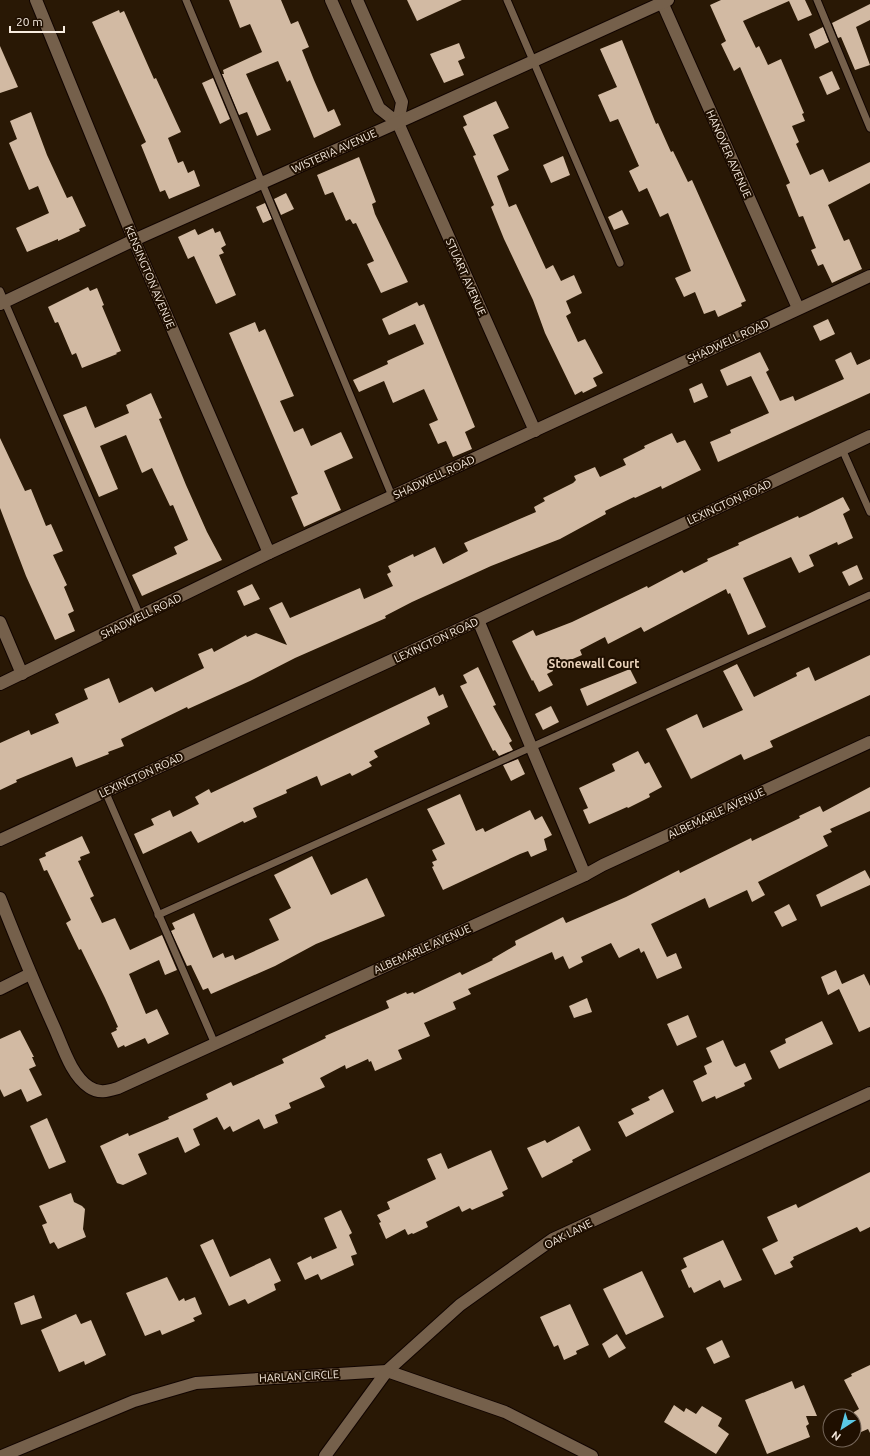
<svg xmlns="http://www.w3.org/2000/svg" width="870" height="1456" font-family="Ubuntu,sans-serif">
	<rect width="100%" height="100%" fill="#291805"/>
	<g fill="#d2baa3">
		<path d="M229,0H281L291,24L298,21L309,47L302,50L314,80L328,112L334,109L341,125L314,138L290,80L287,82L278,61L246,74L271,130L257,136L247,112L239,115L222,74H224L223,70L262,52L250,24L240,28Z"/>
		<path d="M407,0H462L417,21Z"/>
		<path d="M721,0H805L812,15L798,21L789,1L743,21L756,48L759,46L768,65L781,59L804,113L802,114L805,121L792,126L799,142L796,144L810,175L823,169L829,182L870,162V183L828,205L844,241L849,239L862,269L832,283L823,264L818,266L811,250L816,248L803,216L799,217L786,185L790,183L762,118L740,67L734,71L721,44L726,41L710,5Z"/>
		<path d="M870,4V20L856,27L870,65L855,70L841,37L838,38L832,23Z"/>
		<path d="M119,10L120,13L124,11L154,79L156,78L181,132L168,138L178,163L183,161L188,173L194,170L200,186L169,199L165,190L160,192L141,145L146,142L92,22Z"/>
		<path d="M823,27L829,42L815,49L809,34Z"/>
		<path d="M622,40L656,124L658,123L671,152L673,151L688,182L692,180L746,301L741,303L742,306L718,317L715,310L704,314L695,292L684,297L675,278L691,271L668,213L660,217L647,188L639,192L629,171L639,166L618,119L610,122L598,95L617,87L600,49Z"/>
		<path d="M459,43L465,58L458,61L464,75L444,83L430,54Z"/>
		<path d="M0,46L18,87L0,93Z"/>
		<path d="M832,71L840,89L827,95L819,77Z"/>
		<path d="M213,78L230,119L220,124L202,83Z"/>
		<path d="M496,101L509,128L493,135L509,170L497,176L509,207L516,204L546,269L553,265L561,281L574,275L582,293L566,301L571,313L566,316L578,342L585,339L603,373L593,378L597,386L583,393L582,391L575,395L545,333L533,300L504,239L491,207L494,205L473,156L476,155L463,127L467,125L463,116Z"/>
		<path d="M31,112L47,155L67,198L72,196L86,226L79,229L80,231L58,241V239L27,252L16,228L49,213L38,186L29,190L9,143L17,139L10,121Z"/>
		<path d="M563,156L570,175L551,183L543,165Z"/>
		<path d="M359,157L376,202L372,204L375,214L408,282L381,293L367,264L374,261L356,223L353,224L350,219L346,221L333,192L325,195L317,175Z"/>
		<path d="M286,193L294,209L281,215L274,199Z"/>
		<path d="M265,203L272,219L263,223L256,207Z"/>
		<path d="M622,210L629,224L614,230L608,217Z"/>
		<path d="M213,228L215,233L220,231L226,245L221,248L224,253L219,255L236,295L216,304L194,256L188,259L178,237L195,229L198,235Z"/>
		<path d="M88,287L90,291L97,288L104,305L102,306L121,351L116,353L117,354L82,368L76,353L72,355L58,322L55,323L48,307Z"/>
		<path d="M417,302L419,306L424,304L475,427L465,432L472,449L453,457L446,441L438,444L429,424L438,420L424,389L393,403L384,381L359,392L353,380L388,364L387,361L424,344L415,324L389,335L382,319Z"/>
		<path d="M828,319L835,334L820,341L813,326Z"/>
		<path d="M255,322L259,332L265,329L294,396L280,401L294,432L303,428L311,446L341,432L353,458L324,471L341,510L304,527L291,497L298,494L229,333Z"/>
		<path d="M760,352L769,370L766,372L780,401L793,396L795,401L844,379L835,360L851,352L857,365L870,359V393L718,462L710,442L731,433L730,430L769,413L751,376L727,386L720,370Z"/>
		<path d="M702,383L708,397L694,403L689,389Z"/>
		<path d="M151,393L162,418L159,419L186,485L207,532L222,560L142,596L132,575L177,554L174,547L188,540L173,505L170,506L152,468L142,473L126,435L100,446L118,489L99,497L63,415L86,406L95,428L129,413L126,405Z"/>
		<path d="M672,433L677,443L685,440L701,470L662,489L661,486L635,498L634,497L605,511L606,514L560,539L491,566L412,602L385,616L386,618L295,658L250,681L188,709L187,707L121,739L124,746L108,752L109,754L76,767L72,757L16,780L17,782L0,790V743L29,730L31,735L59,723L55,714L88,699L84,689L109,678L119,703L152,687L155,692L204,668L198,654L212,648L214,652L246,635L247,637L256,633L287,645L269,608L282,602L290,618L360,588L364,599L393,586L387,574L391,572L388,566L413,554L414,557L435,547L443,564L468,551L464,543L536,512L534,507L545,501L543,498L573,483L576,480L574,476L595,467L600,477L626,465L623,459L645,448L644,446Z"/>
		<path d="M0,438L25,491L31,489L46,526L51,524L63,551L53,555L67,585L64,587L74,611L68,614L75,631L55,640L26,576L0,508Z"/>
		<path d="M843,497L850,510L843,514L853,538L838,545L837,542L809,555L814,566L799,573L791,557L743,578L766,627L748,635L730,593L728,594L726,589L644,632L641,627L608,644L605,637L580,650L582,655L552,668L553,671L547,674L553,685L539,692L533,680L532,681L512,641L533,630L536,636L572,622L647,586L648,588L682,570L684,573L708,561L707,559L739,545L738,543L798,516L799,518L806,515Z"/>
		<path d="M857,565L863,579L849,586L842,572Z"/>
		<path d="M252,584L260,599L244,606L237,591Z"/>
		<path d="M870,655V695L770,741L773,747L744,760L741,754L691,779L666,729L697,714L703,728L743,710L723,671L737,664L754,697L797,676L796,673L809,667L815,681Z"/>
		<path d="M478,667L496,705L493,706L512,741L509,743L513,750L499,756L495,750L493,751L460,686L467,683L463,675Z"/>
		<path d="M630,669L637,683L587,706L580,689Z"/>
		<path d="M435,687L439,696L443,694L448,707L427,717L430,724L374,751L378,757L369,762L372,766L352,776L350,773L321,786L317,776L286,790L287,793L253,808L257,817L244,823L243,821L198,843L191,831L143,854L134,834L154,825L151,819L170,810L173,817L199,804L195,797L209,789L211,793Z"/>
		<path d="M551,706L559,722L543,730L535,714Z"/>
		<path d="M638,751L645,764L649,762L662,787L649,794L650,797L628,808L627,807L589,824L583,810L588,808L579,788L615,771L612,764Z"/>
		<path d="M518,759L525,774L511,781L503,765Z"/>
		<path d="M870,787V811L830,829L832,832L823,836L828,846L758,882L765,895L752,902L747,890L709,908L705,898L651,924L667,957L676,953L682,968L657,979L644,951L641,953L639,948L619,958L611,943L581,957L583,962L569,969L563,956L555,960L552,952L468,989L471,994L453,1002L456,1009L424,1023L430,1036L398,1050L402,1059L375,1071L371,1061L369,1062L368,1059L346,1069L345,1065L320,1078L325,1087L289,1103L291,1108L275,1115L278,1123L264,1129L259,1119L233,1132L230,1126L224,1130L217,1117L193,1129L200,1145L185,1153L178,1137L138,1154L147,1174L123,1185L117,1183L100,1146L128,1133L129,1136L169,1119L168,1117L208,1099L206,1094L231,1082L233,1086L284,1063L282,1059L326,1038L325,1036L389,1008L386,1001L406,992L407,994L413,992L414,994L460,972L462,975L493,960L492,959L516,945L515,941L563,917L566,923L626,897L679,870L680,873L751,838L752,841L800,818L799,816L820,806L823,812Z"/>
		<path d="M460,794L476,831L483,828L485,832L530,810L535,820L542,816L552,835L544,839L547,850L531,857L528,851L520,854L443,890L432,867L434,866L432,862L437,860L432,850L445,844L427,809Z"/>
		<path d="M82,836L90,853L80,857L81,860L78,861L94,896L90,898L102,923L115,918L130,950L162,935L177,970L165,975L159,960L129,974L146,1014L157,1009L169,1034L148,1044L145,1038L125,1047L124,1045L118,1048L111,1033L117,1030L116,1028L118,1027L105,998L81,949L79,950L66,923L71,920L47,870L44,871L39,859L46,856L45,853Z"/>
		<path d="M312,856L331,895L367,878L385,916L316,944L275,966L211,994L208,988L203,990L191,965L187,966L171,931L175,929L172,923L194,913L213,958L223,953L225,958L233,955L235,960L279,940L269,919L291,908L274,875Z"/>
		<path d="M865,870L870,879V885L821,907L816,895Z"/>
		<path d="M789,904L797,920L782,927L774,912Z"/>
		<path d="M836,970L842,984L864,974L870,986V1027L859,1032L839,989L828,995L821,977Z"/>
		<path d="M587,998L592,1012L574,1018L569,1006Z"/>
		<path d="M688,1015L697,1037L677,1046L667,1024Z"/>
		<path d="M822,1021L833,1044L779,1069L770,1051L786,1043L785,1039Z"/>
		<path d="M20,1030L34,1057H32L36,1066L29,1069L42,1095L27,1102L21,1089L4,1097L0,1089V1039Z"/>
		<path d="M723,1040L734,1065L736,1067L745,1063L752,1079L744,1083L745,1086L716,1099L715,1096L702,1102L693,1081L707,1074L704,1066L712,1062L706,1048Z"/>
		<path d="M663,1089L674,1112L626,1137L618,1122L634,1114L631,1109L650,1100L648,1097Z"/>
		<path d="M47,1118L66,1162L49,1169L30,1126Z"/>
		<path d="M579,1126L591,1150L572,1160L573,1162L542,1178L527,1148L545,1140L547,1143Z"/>
		<path d="M491,1150L508,1189L502,1192L504,1196L472,1210L470,1208L462,1212L459,1206L426,1222L428,1227L413,1234L412,1233L408,1235L405,1229L386,1239L379,1223L381,1222L377,1215L390,1209L387,1202L436,1179L427,1159L441,1153L448,1169Z"/>
		<path d="M870,1172V1227L860,1232L857,1227L793,1257L794,1259L790,1262L793,1267L775,1275L762,1249L778,1241L767,1217L796,1204L798,1208Z"/>
		<path d="M71,1193L74,1202L82,1206L85,1209L83,1229L86,1237L58,1249L54,1242L50,1244L42,1225L47,1223L39,1206Z"/>
		<path d="M341,1210L352,1233L349,1235L357,1254L351,1256L354,1265L321,1280L318,1274L305,1280L297,1263L311,1256L312,1259L337,1248L324,1218Z"/>
		<path d="M213,1239L230,1277L270,1258L281,1281L274,1284L276,1290L248,1304L245,1299L229,1306L200,1245Z"/>
		<path d="M723,1240L742,1280L724,1288L720,1280L694,1293L691,1287L689,1288L681,1270L687,1267L683,1258Z"/>
		<path d="M642,1271L664,1317L626,1335L603,1289Z"/>
		<path d="M167,1277L179,1301L184,1298L185,1301L195,1297L202,1314L193,1318L195,1321L162,1335L160,1330L145,1336L126,1293Z"/>
		<path d="M34,1295L42,1318L21,1325L14,1303Z"/>
		<path d="M570,1304L589,1345L576,1351L577,1354L564,1360L558,1345L554,1347L540,1317Z"/>
		<path d="M76,1314L81,1324L91,1320L106,1355L85,1365L84,1361L59,1372L41,1330Z"/>
		<path d="M617,1334L626,1348L609,1358L602,1344Z"/>
		<path d="M722,1340L730,1357L714,1364L706,1348Z"/>
		<path d="M870,1365V1433L868,1429L854,1435V1412L859,1409L844,1380L852,1376L851,1374Z"/>
		<path d="M792,1381L795,1389L804,1385L817,1416H806L809,1424L806,1426L810,1437L767,1454L745,1400Z"/>
		<path d="M674,1405L684,1412L686,1408L696,1414L702,1406L722,1418L718,1426L729,1434L716,1454L664,1422Z"/>
	</g>
	<g fill="none" stroke-linecap="round" stroke-linejoin="round">
		<defs>
			<g id="lane">
				<path d="M186,0L392,496"/>
				<path d="M507,0L620,263"/>
				<path d="M817,0L870,128"/>
				<path d="M0,291L140,616"/>
				<path d="M842,449L870,512"/>
				<path d="M105,791L215,1044"/>
				<path d="M158,915L870,595"/>
			</g>
			<g id="street">
				<path d="M36,0L134,240L269,553"/>
				<path d="M331,0L379,108L398,123L535,431"/>
				<path d="M357,0L402,102L398,123"/>
				<path d="M661,0L798,308"/>
				<path d="M0,304L134,240L410,117L668,0"/>
				<path d="M478,620L585,875"/>
				<path d="M0,622L22,674"/>
				<path d="M0,684L269,553L870,276"/>
				<path d="M0,840L455,631L870,436"/>
				<path d="M0,898C17,941 35,985 54,1027C63,1047 71,1075 89,1087C99,1094 108,1091 118,1088L585,875L603,865L870,742"/>
				<path d="M0,989L30,974"/>
				<path d="M2,1456L134,1401L196,1383L387,1371L505,1412L592,1456"/>
				<path d="M325,1456L387,1371L460,1305L553,1239L870,1093"/>
			</g>
		</defs>
		<use href="#lane" stroke="#110400" stroke-width="9"/>
		<use href="#street" stroke="#110400" stroke-width="14"/>
		<use href="#lane" stroke="#75604b" stroke-width="7"/>
		<use href="#street" stroke="#75604b" stroke-width="12"/>
	</g>
	<g text-anchor="middle" dominant-baseline="central" stroke-width="4" stroke-linejoin="round" paint-order="stroke">
		<g font-size="11" fill="#f8ece0" stroke="#1f0f00">
			<text transform="translate(334 151) rotate(-24)">WISTERIA AVENUE</text>
			<text transform="translate(729 154) rotate(66)">HANOVER AVENUE</text>
			<text transform="translate(150 277) rotate(67)">KENSINGTON AVENUE</text>
			<text transform="translate(466 277) rotate(66)">STUART AVENUE</text>
			<text transform="translate(728 341) rotate(-25)">SHADWELL ROAD</text>
			<text transform="translate(434 477) rotate(-25)">SHADWELL ROAD</text>
			<text transform="translate(729 502) rotate(-25)">LEXINGTON ROAD</text>
			<text transform="translate(141 616) rotate(-26)">SHADWELL ROAD</text>
			<text transform="translate(436 640) rotate(-25)">LEXINGTON ROAD</text>
			<text transform="translate(141 775) rotate(-25)">LEXINGTON ROAD</text>
			<text transform="translate(716 813) rotate(-25)">ALBEMARLE AVENUE</text>
			<text transform="translate(422 949) rotate(-24)">ALBEMARLE AVENUE</text>
			<text transform="translate(568 1234) rotate(-27)">OAK LANE</text>
			<text transform="translate(299 1376) rotate(-3)">HARLAN CIRCLE</text>
		</g>
		<g font-size="12" font-weight="bold" fill="#ecd4bc" stroke="#1f0f00">
			<text x="594" y="663">Stonewall Court</text>
		</g>
	</g>
	<g transform="translate(842 1428) rotate(216)"><circle r="19" fill="#1f0f00" stroke="#76675a"/>
	<path d="M0-3L7 15L0 10L-7 15Z" fill="#5ac8e5"/>
	<text y="-6" font-size="11" font-weight="bold" text-anchor="middle" fill="#f8ece0">N</text>
	</g>
	<path d="M10 26v6h54v-6" fill="none" stroke="#f8ece0" stroke-width="2"/>
	<text x="16" y="26" font-size="12" fill="#f8ece0" stroke="#1f0f00" stroke-width="3" paint-order="stroke">20 m</text>
</svg>
